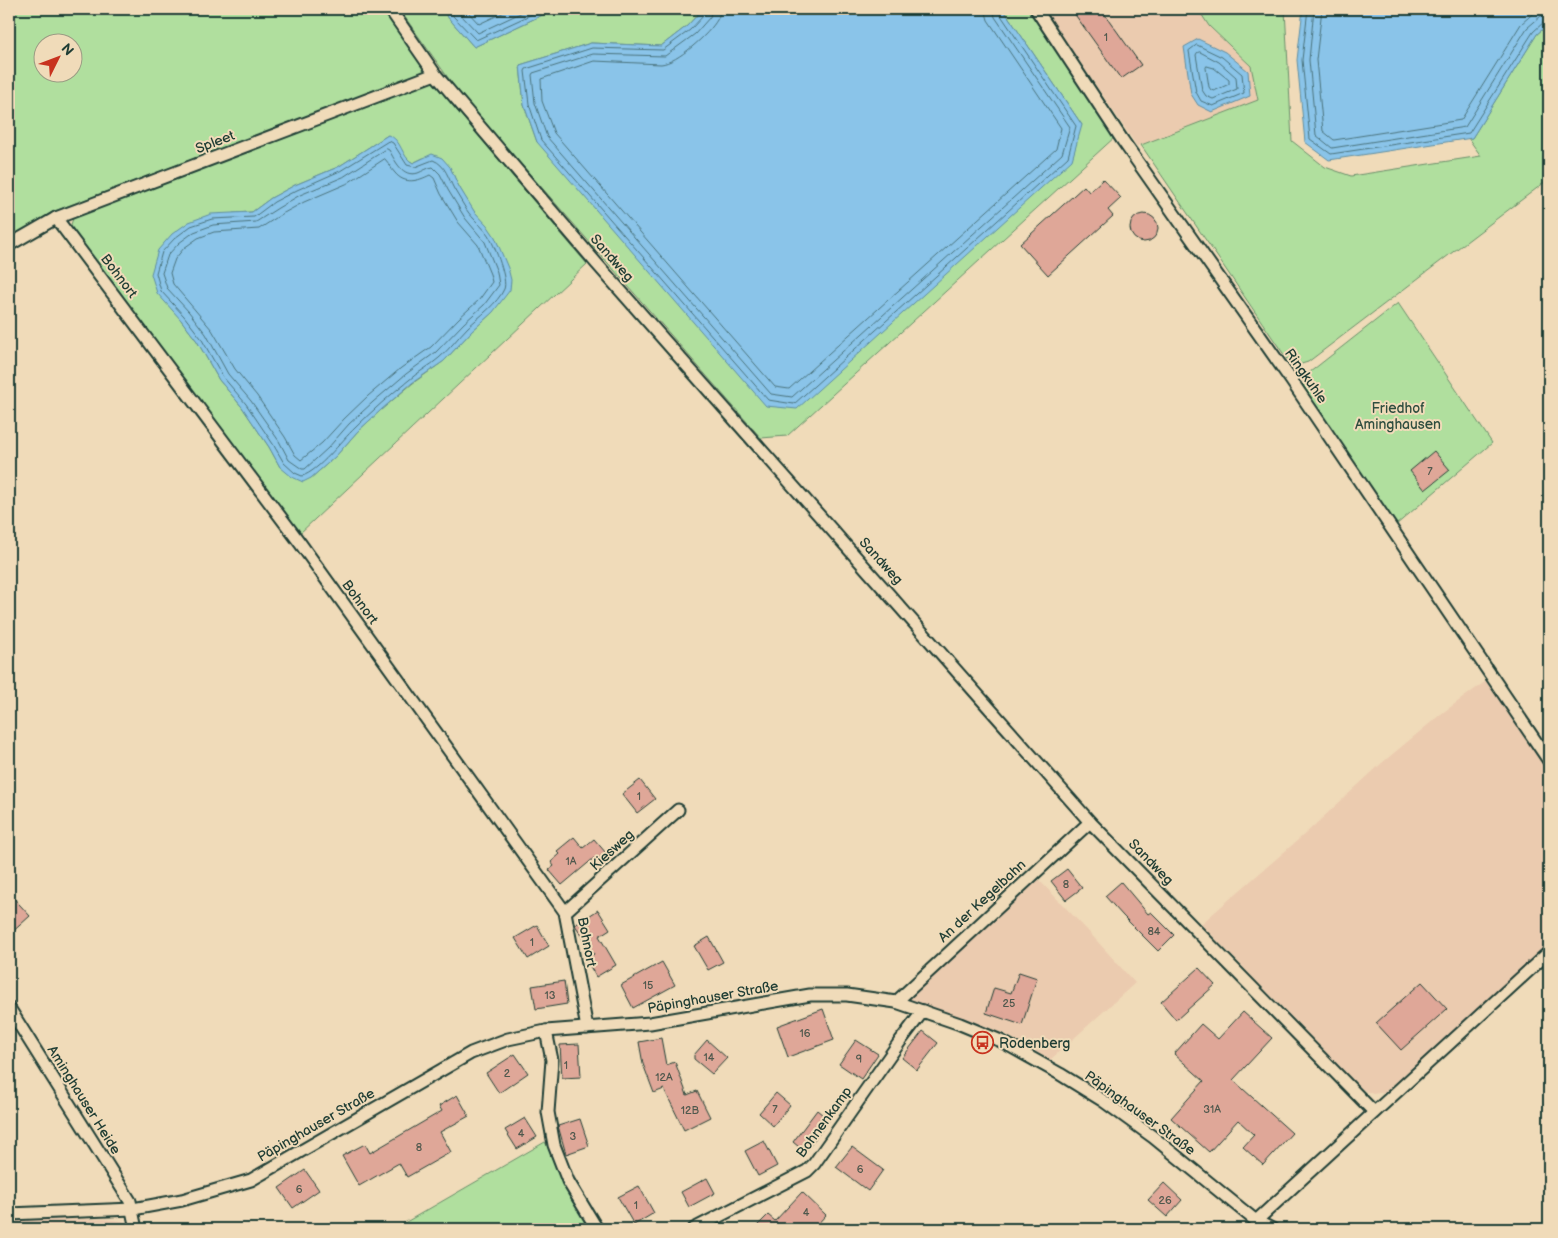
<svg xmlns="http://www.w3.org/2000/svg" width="1558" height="1238" font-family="'Balsamiq Sans',sans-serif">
	<rect width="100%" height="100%" fill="#f0dbb9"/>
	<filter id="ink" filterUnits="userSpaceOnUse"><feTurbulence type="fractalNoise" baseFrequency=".02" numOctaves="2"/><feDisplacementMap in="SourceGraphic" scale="10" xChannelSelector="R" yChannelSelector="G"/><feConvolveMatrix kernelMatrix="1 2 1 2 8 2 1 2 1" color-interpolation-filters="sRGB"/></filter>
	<g filter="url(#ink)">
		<g fill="#ebcbaf">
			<path d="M1044,9H1198L1209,26L1251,66L1258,100L1137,146Z"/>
			<path d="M1486,681L1549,773V944L1385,1092L1373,1094L1363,1090L1201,924L1306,833L1383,762L1441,714Z"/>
			<path d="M1037,878L1088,931L1135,983L1050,1060L1005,1034L911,1001V992Z"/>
			<path d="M104,1219L123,1221L128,1229H9V1220Z"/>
		</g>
		<g fill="#b0df9e" stroke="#688e69" fill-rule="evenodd">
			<path d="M9,9H383L426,71L52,212L9,239ZM42,42H72V72H42Z"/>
			<path d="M399,9H450L445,14L474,47L555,9H703L687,26L661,46L591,43L520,65L524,105L537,142L1082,125L1003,9H1031L1116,136L787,436L761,438L459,93Z"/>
			<path d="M1198,9H1285L1292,141L1325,167L1351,176L1481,156L1468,138H1472L1537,34L1549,24V179L1308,362L1298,365L1287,359L1141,145L1258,100L1251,66L1209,26Z"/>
			<path d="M432,81L587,264L299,534L70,228L74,215ZM388,135L408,160L413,163L423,158L450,167C456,182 464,197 473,210C482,222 493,230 498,245L493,312L472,331L444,361L413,383L381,410L357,432L336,456L311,478L280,467L269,447L242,407L219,380L197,341L181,320L233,213L252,212L271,198L295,185L338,167Z"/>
			<path d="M1398,303L1492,443L1396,525L1303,387L1305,376Z"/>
			<path d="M545,1142L593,1229H394Z"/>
		</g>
		<g fill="#8ac4e9" stroke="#5f8ea1">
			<path d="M450,9H555L474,47L445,14Z"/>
			<path d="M703,9H1003L1082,125L1072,160L797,409L766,406L537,142L524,105L520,65L591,43L661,46L687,26Z"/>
			<path d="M1303,9H1549V24L1537,34L1472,138L1329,160L1305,142L1297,60Z"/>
			<path d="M1198,39L1225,52L1248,71L1250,96L1212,112L1198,105L1191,94L1184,47Z"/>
			<path d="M388,135C402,139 401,157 413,163L432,154L442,158L450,167L458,185L474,211L487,225L495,237L508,268L511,280L510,290L493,312L472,331L444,361L412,383L381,410L357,432L336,456L311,478L303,482L292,477L280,467L269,447L242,407L219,380L197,341L181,320L157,293L151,274L158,250L172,234L189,222L211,214L252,212L271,198L295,185L338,167Z"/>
		</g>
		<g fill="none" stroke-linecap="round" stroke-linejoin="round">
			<g stroke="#4a737c" stroke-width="1">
				<path d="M453,9V16L476,40L543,9"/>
				<path d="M460,9V14L478,33L529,9"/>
				<path d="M467,9L468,12L479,24L511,9"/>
				<path d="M706,9L705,14L690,30L663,50L592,48L526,69L525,71L529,104L541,140L768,400L794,404L1068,157L1076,126L1000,14L999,9"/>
				<path d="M712,9L710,17L695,34L665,56L593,54L533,73L532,75L535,103L547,137L771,394L792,397L1062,154L1070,127L995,17L993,9"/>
				<path d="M720,9C720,13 719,17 717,20C709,34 677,63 661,64L594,61L541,79L542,101L554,133L775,387L789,389L1056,149L1061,128L988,20L985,9"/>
				<path d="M1308,9L1302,60L1310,139L1331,154L1469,133L1533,32L1545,21L1549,20"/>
				<path d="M1314,9L1309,60L1316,135L1332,148L1465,127L1527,28L1541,16L1549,14"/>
				<path d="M1322,9L1316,60L1323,131L1334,140L1461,120L1521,24L1538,9"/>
				<path d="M1197,45L1222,57L1242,74L1244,93L1213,106L1201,101L1196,92L1189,51Z"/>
				<path d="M1200,52L1219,62L1236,77L1237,89L1213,99L1206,96L1202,90L1196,55L1197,53Z"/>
				<path d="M1207,66L1214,68L1229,80V84L1214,91L1211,90L1209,87L1206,68Z"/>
				<path d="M389,141L393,143L407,165L415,167L433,160C446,165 448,178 454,189C458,196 462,202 466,209C473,220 484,227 490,238C495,247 508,280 504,289C498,303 479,317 468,327C458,337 450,349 439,358C430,366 418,372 409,380C390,395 372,411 355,428C341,441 319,471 302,476L295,473L284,463L273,444L246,404L223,377L201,338L184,316L161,291L156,273L162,252L175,238L191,226L212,219L254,217L274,202L297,190L340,171Z"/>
				<path d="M387,149L389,150C395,160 402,178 418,173C423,171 427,168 433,167L440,174L448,190L465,218L485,242L497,272L499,285L484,305L464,323L436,352L406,374L373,402L349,424L328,448L305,469H302L289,460L279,441L251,401L228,374L206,334L189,312L167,288L162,273L168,255L179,243L194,232L213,225L256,222L278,208L300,195L343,177Z"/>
				<path d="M385,159C389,163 391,169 395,173C405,185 418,181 430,175L434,178L441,194L458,222L478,245L490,274L492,282L479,300L459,318L431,347L401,368L368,396L344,419L322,443L301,460L295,455L285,437L257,396L235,369L212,330L173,284L170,273L175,259L184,248L198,238L214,232L259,229L282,214L304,202L346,184Z"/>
			</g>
		</g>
		<g fill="#dfa798" stroke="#1f3d34">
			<path d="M1071,9H1101L1141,65L1121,79Z"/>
			<path d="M1103,179L1121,198L1108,210L1113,216L1048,275L1020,244L1084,186L1089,192Z"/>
			<circle cx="1144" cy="228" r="14"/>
			<path d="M1434,451L1450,470L1425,490L1410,471Z"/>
			<path d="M640,780L655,799L637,813L622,794Z"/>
			<path d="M574,837L583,848L594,839L606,853L596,860L594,858L562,885L549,870L554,866L551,862L560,854L557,851Z"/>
			<path d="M1067,869L1082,888L1066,900L1051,881Z"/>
			<path d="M1121,882L1148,914L1151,912L1174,935L1158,951L1123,916L1105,896Z"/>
			<path d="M9,893L30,916L9,935Z"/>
			<path d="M598,910L610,929L599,936L616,965L596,977L586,959L594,954L575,925Z"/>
			<path d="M537,925L549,946L528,959L515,938Z"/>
			<path d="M709,937L723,962L708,970L694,946Z"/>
			<path d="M662,962L675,985L633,1008L621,985Z"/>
			<path d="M1199,968L1215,985L1176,1020L1161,1002Z"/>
			<path d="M1019,972L1037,978L1022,1025L986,1013L994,988L1011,993Z"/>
			<path d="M564,981L567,1004L536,1009L532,986Z"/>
			<path d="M1422,982L1447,1009L1401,1050L1376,1023Z"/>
			<path d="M823,1009L834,1040L788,1057L777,1026Z"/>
			<path d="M1243,1012L1272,1038L1233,1080L1292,1133L1263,1165L1243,1147L1254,1135L1238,1120L1209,1152L1171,1118L1204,1081L1174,1054L1201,1024L1218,1039Z"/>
			<path d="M923,1031L938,1043L917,1070L902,1058Z"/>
			<path d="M661,1038L666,1065L675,1062L687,1095L697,1091L710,1117L684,1130L664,1089L654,1093L643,1064L639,1042Z"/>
			<path d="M707,1040L727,1058L712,1074L694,1059V1055Z"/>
			<path d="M856,1040L878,1054L861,1079L839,1064Z"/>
			<path d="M579,1044L581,1077L562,1078L560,1045Z"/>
			<path d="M515,1054L528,1073L499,1093L486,1073Z"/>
			<path d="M776,1093L790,1105L773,1126L759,1113Z"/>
			<path d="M457,1095L469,1116L440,1132L451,1152L407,1177L399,1163L359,1186L342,1156L365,1144L370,1153L442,1111L439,1106Z"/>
			<path d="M817,1110L829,1120L805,1152L793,1142Z"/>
			<path d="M525,1118L537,1137L517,1149L505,1130Z"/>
			<path d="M580,1119L589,1146L566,1154L558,1126Z"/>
			<path d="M764,1141L777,1166L758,1176L745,1151Z"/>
			<path d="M852,1147L883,1170L868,1191L836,1167Z"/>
			<path d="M305,1170L319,1190L293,1208L279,1188Z"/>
			<path d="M707,1178L715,1193L689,1207L681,1192Z"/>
			<path d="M1164,1183L1182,1200L1167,1217L1148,1200Z"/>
			<path d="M639,1186L654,1213L634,1225L618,1197Z"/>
			<path d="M802,1192L826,1215L813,1229H754L768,1215L775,1221Z"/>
		</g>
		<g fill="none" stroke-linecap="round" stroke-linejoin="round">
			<defs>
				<g id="street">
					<path d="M390,9L435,74L597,264L1090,822L1374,1112"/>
					<path d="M1036,9L1123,141L1291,380L1549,761"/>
					<path d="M56,218L300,543L565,912L587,1028"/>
					<path d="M9,245L56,218L435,74"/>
					<path d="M565,912L678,810"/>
					<path d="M896,1002L1090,822"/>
					<path d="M9,1008L130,1201L136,1229"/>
					<path d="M546,1031L552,1060L548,1112L554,1145L568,1181L597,1229"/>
					<path d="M9,1214L133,1209L182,1200L251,1180L471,1053L508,1039L546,1031L650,1023L810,995H847L896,1002L960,1024L1001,1041L1060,1074L1102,1100L1153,1137L1256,1221L1272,1229"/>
					<path d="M1256,1221L1549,952"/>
					<path d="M694,1229L807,1171L814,1164L901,1040L923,1011"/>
				</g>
			</defs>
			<use href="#street" stroke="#1f3d34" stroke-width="15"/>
			<use href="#street" stroke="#f0dbb9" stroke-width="11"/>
		</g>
	</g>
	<defs>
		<symbol id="bus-ring" viewBox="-11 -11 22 22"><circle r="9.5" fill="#f0dbb9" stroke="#c8321e" stroke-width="1.5"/><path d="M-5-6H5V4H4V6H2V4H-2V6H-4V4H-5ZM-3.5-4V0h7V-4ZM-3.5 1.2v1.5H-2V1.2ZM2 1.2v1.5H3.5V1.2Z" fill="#c8321e"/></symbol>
	</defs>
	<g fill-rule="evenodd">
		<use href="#bus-ring" x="970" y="1030" width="25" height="25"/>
	</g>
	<g text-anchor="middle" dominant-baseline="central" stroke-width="4" stroke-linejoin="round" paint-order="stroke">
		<g font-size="11" fill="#4f584d">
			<text x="1106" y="37">1</text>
			<text x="1430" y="471">7</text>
			<text x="639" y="796">1</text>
			<text x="571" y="861">1A</text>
			<text x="1066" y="884">8</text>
			<text x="1154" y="931">84</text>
			<text x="532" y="942">1</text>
			<text x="648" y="985">15</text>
			<text x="550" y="995">13</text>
			<text x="1009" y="1003">25</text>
			<text x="805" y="1033">16</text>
			<text x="709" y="1057">14</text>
			<text x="859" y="1059">9</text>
			<text x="566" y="1065">1</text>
			<text x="507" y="1073">2</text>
			<text x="664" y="1077">12A</text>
			<text x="775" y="1109">7</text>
			<text x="1212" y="1109">31A</text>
			<text x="690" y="1110">12B</text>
			<text x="521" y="1133">4</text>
			<text x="573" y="1136">3</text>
			<text x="419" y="1147">8</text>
			<text x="860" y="1169">6</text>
			<text x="299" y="1189">6</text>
			<text x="1165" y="1200">26</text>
			<text x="636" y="1205">1</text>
			<text x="806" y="1212">4</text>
		</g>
		<g font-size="14" fill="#1f3d34" stroke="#f0dbb9">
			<text transform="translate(215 142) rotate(-21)">Spleet</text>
			<text transform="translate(612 258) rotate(49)">Sandweg</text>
			<text transform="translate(119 276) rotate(53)">Bohnort</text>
			<text transform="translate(1306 376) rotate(55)">Ringkuhle</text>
			<text transform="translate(881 561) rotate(48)">Sandweg</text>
			<text transform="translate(360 602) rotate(54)">Bohnort</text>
			<text transform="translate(612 850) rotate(-42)">Kiesweg</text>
			<text transform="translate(1151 862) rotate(46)">Sandweg</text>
			<text transform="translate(982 901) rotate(-43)">An der Kegelbahn</text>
			<text transform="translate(587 942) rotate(79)">Bohnort</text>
			<text transform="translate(713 997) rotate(-10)">Päpinghauser Straße</text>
			<text transform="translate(84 1100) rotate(58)">Aminghauser Heide</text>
			<text transform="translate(1140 1113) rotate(36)">Päpinghauser Straße</text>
			<text transform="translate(824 1122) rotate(-54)">Bohnenkamp</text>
			<text transform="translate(316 1125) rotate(-30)">Päpinghauser Straße</text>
		</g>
		<g font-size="14" fill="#2e4d3f" stroke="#f0dbb9">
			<text x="1398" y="408">Friedhof<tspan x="1398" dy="16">Aminghausen</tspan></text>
		</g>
		<g font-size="14" fill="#1f3d34" stroke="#f0dbb9" text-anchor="start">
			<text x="999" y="1043">Rodenberg</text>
		</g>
	</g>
	<rect width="1558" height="1238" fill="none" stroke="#f0dbb9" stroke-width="30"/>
	<rect x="15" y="15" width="1528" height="1208" fill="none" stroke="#1f3d34" stroke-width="2" filter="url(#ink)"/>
	<g transform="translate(58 58) rotate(48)"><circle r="24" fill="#f0dbb9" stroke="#9c9c84"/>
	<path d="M0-4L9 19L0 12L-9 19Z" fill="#c8321e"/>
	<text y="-8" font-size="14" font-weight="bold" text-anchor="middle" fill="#1f3d34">N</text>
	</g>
</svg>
